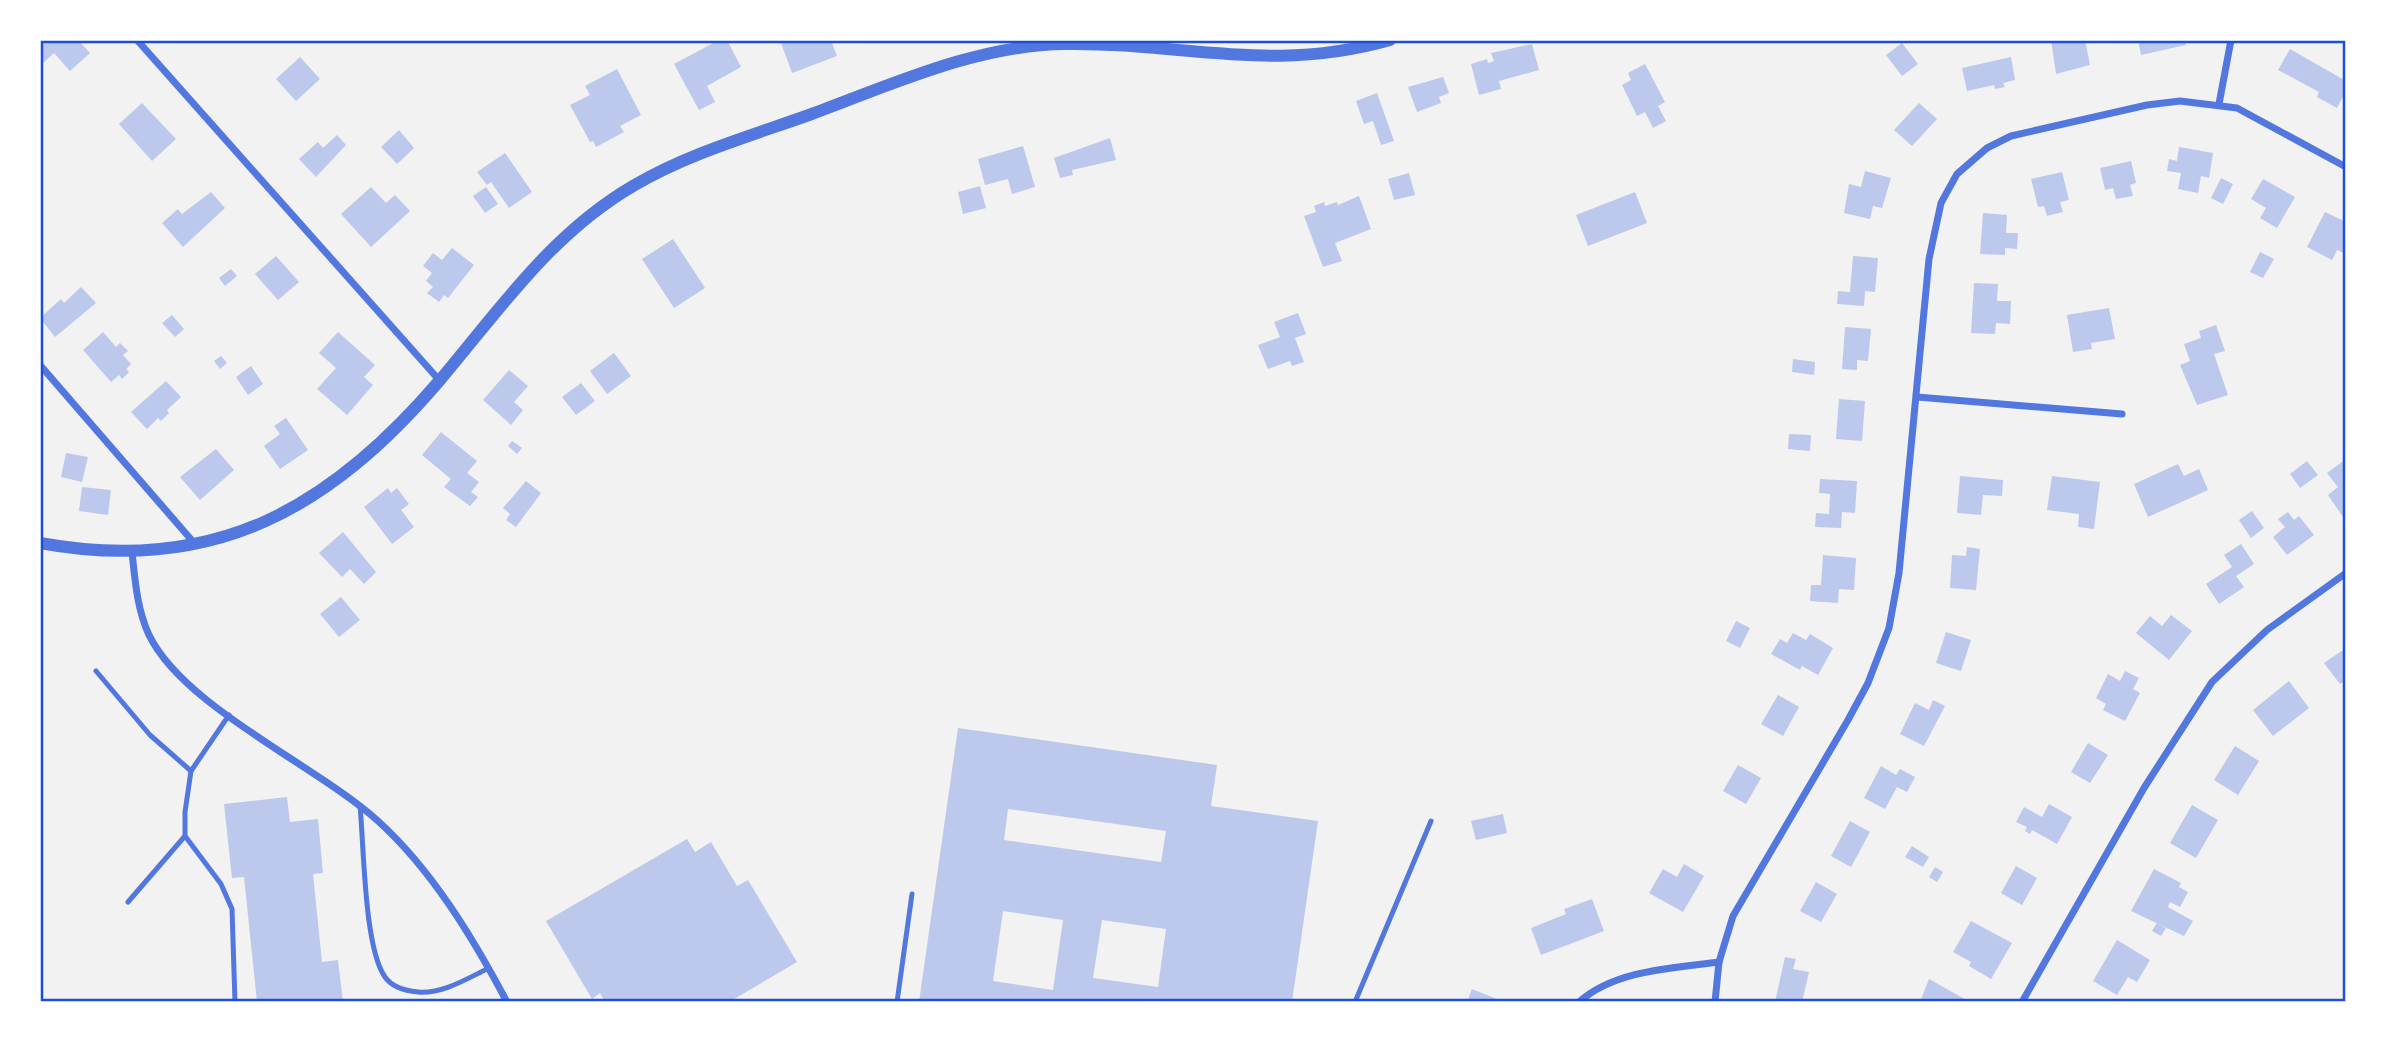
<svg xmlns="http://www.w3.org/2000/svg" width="2386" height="1042" font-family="'DM Sans',sans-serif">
	<rect width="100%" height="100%" fill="#f2f2f2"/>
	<g fill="#bdc9ec" fill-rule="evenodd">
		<path d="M44,40H78L90,53L70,71L54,53L42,64L40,44Z"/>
		<path d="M719,40H727L741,67L707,86L715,102L699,110L674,64Z"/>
		<path d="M780,40H831L837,56L792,73Z"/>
		<path d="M2051,40H2085L2090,65L2056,74Z"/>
		<path d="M2138,40H2185L2186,45L2141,55Z"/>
		<path d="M1902,43L1918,64L1902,76L1886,55Z"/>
		<path d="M1532,44L1539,70L1499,81L1501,89L1479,95L1471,64L1487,59L1488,63L1494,61L1491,53Z"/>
		<path d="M2290,49L2346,81V91L2337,108L2317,97L2319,92L2278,70Z"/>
		<path d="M300,57L320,79L296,101L276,79Z"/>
		<path d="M2011,57L2015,80L2003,83L2005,87L1995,89L1994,85L1967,91L1962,68Z"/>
		<path d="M1645,64L1665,102L1658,106L1666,121L1653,128L1645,112L1637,116L1622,85L1631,80L1628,73Z"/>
		<path d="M617,69L641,115L620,126L624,132L596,147L593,141L590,142L570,105L590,95L585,86Z"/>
		<path d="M1443,77L1449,93L1439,97L1441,103L1417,112L1408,87Z"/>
		<path d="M1377,93L1394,141L1381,145L1373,121L1364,124L1356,101Z"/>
		<path d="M142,103L176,139L152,161L119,124Z"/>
		<path d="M1919,103L1937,119L1912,146L1894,130Z"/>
		<path d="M399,130L414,148L397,164L381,147Z"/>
		<path d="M337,135L346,145L316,177L299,159L318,142L323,148Z"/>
		<path d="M1110,138L1116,160L1072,170L1073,175L1060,178L1054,158Z"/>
		<path d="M1023,146L1035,187L1012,194L1008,179L985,185L978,159Z"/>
		<path d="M2179,147L2213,153L2209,178L2201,176L2198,193L2178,189L2181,173L2167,171L2169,159L2177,161Z"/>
		<path d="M505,153L532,192L509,208L491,182L487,185L477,172Z"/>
		<path d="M2131,161L2136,183L2130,185L2133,196L2116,199L2113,188L2105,190L2100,168Z"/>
		<path d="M1865,171L1891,178L1882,208L1873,206L1870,219L1844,213L1849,184L1861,187Z"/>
		<path d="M2062,172L2069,200L2060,202L2063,212L2047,216L2044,206L2038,207L2031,179Z"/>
		<path d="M1409,173L1415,195L1394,200L1388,179Z"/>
		<path d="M2221,178L2233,184L2223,204L2211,198Z"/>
		<path d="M2263,179L2295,197L2277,228L2260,218L2266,208L2251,199Z"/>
		<path d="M980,186L986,208L963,214L958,192Z"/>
		<path d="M371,187L386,203L395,195L410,211L371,247L341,214Z"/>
		<path d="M486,187L498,204L485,213L473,196Z"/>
		<path d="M211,192L225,208L183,247L162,223L178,209L182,214Z"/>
		<path d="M1635,192L1647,223L1588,246L1576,215Z"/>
		<path d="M1359,196L1371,229L1335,243L1342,261L1323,267L1304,216L1316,212L1314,206L1324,202L1325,206L1337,202L1338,205Z"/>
		<path d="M2325,212L2346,222V250L2344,253L2337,250L2332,260L2307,247Z"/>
		<path d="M1983,213L2007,215L2006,233H2018L2017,249L2005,248V255L1980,254Z"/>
		<path d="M673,239L705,288L674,308L642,259Z"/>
		<path d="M452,248L474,265L448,298L444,295L439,302L427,293L433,287L426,281L432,273L423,266L433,253L442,260Z"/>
		<path d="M2260,252L2274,259L2263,278L2250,272Z"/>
		<path d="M276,256L299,282L278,300L255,274Z"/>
		<path d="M1853,256L1878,258L1875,292L1865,291L1864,306L1837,304L1838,291L1850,292Z"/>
		<path d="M231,269L237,276L225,286L219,278Z"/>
		<path d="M1974,283L1998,284L1997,301H2011L2010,324L1996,323L1995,334L1971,333Z"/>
		<path d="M81,287L96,303L55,337L40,318L61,299L64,303Z"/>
		<path d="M2109,308L2115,339L2091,343L2092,349L2073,352L2067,315Z"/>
		<path d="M1298,313L1306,334L1295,338L1304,362L1292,366L1290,361L1268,369L1258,345L1280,337L1274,322Z"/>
		<path d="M172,315L184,329L175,337L162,323Z"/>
		<path d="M2216,325L2225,351L2214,354L2228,395L2197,405L2180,365L2190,361L2184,344L2201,338L2199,331Z"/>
		<path d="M1845,327L1871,329L1868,361L1857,360V370L1842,369Z"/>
		<path d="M103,332L116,347L120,343L128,351L123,355L131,364L126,369L129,372L122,379L119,375L111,382L83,350Z"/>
		<path d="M338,332L375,365L364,377L373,385L347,415L317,389L336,368L319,353Z"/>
		<path d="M614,353L631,376L607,394L590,371Z"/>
		<path d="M221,356L227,363L220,369L214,361Z"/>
		<path d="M1793,359L1815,362L1814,375L1792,372Z"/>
		<path d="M251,366L263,384L248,395L236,377Z"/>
		<path d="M509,370L528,386L514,402L523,410L511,425L483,400Z"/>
		<path d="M166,381L181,397L167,410L169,413L161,421L158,418L147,429L131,412Z"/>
		<path d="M581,383L595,401L576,415L562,397Z"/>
		<path d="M1839,399L1865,401L1862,441L1836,439Z"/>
		<path d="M286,418L308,450L280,469L264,446L280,434L274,426Z"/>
		<path d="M441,432L477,461L467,473L479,482L471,492L478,497L470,506L444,487L451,479L422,455Z"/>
		<path d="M1789,434L1811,435L1810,451L1788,449Z"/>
		<path d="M512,441L522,448L517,454L508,446Z"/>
		<path d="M216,449L234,470L200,500L180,477Z"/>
		<path d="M66,453L88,457L82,482L61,477Z"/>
		<path d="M2346,459V515L2343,517L2328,495L2338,487L2327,473Z"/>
		<path d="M2307,461L2318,475L2300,488L2290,474Z"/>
		<path d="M2178,464L2184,476L2199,469L2208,490L2148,517L2134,484Z"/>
		<path d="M1960,476L2003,480L2002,496L1983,495L1981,515L1957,513Z"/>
		<path d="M2052,476L2100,482L2094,529L2078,527L2079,514L2047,510Z"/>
		<path d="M1820,479L1857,481L1855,513L1842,512L1841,528L1815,527L1816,513L1829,514L1830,494L1819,493Z"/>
		<path d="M526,481L541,493L516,527L506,520L510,514L503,508Z"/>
		<path d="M82,487L111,490L108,515L79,511Z"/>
		<path d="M388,488L391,493L397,488L409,504L401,510L414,527L392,544L364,507Z"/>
		<path d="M2252,511L2264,528L2251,538L2239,520Z"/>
		<path d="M2288,512L2294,520L2299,516L2314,535L2287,555L2273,537L2285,527L2278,519Z"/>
		<path d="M343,532L376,572L364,584L350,569L342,577L319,553Z"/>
		<path d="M2241,544L2254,564L2236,576L2244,587L2219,604L2206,584L2232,567L2224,555Z"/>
		<path d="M1967,547L1980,549L1976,590L1950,588L1952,555L1966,556Z"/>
		<path d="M1823,555L1856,558L1854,590L1839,589L1838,603L1810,601L1811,585H1821Z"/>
		<path d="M341,597L360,620L339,637L320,614Z"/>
		<path d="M2171,615L2192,631L2169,660L2136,633L2150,616L2162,626Z"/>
		<path d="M1736,621L1750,628L1740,648L1726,641Z"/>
		<path d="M1946,632L1971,640L1961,671L1936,663Z"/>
		<path d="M1793,633L1806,640L1810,634L1833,648L1818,675L1802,666L1800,670L1771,654L1780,639L1787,643Z"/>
		<path d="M2346,648V680L2340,684L2324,663Z"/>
		<path d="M2125,671L2139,678L2133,689L2140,693L2125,721L2103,710L2106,704L2096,698L2108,674L2120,681Z"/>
		<path d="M2289,681L2309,708L2273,736L2253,710Z"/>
		<path d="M1778,695L1799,707L1783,736L1761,724Z"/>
		<path d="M1933,700L1945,706L1924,746L1900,734L1915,703L1929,710Z"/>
		<path d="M958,728L1217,765L1211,806L1318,821L1292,1002H919ZM1008,809L1166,831L1161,862L1004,840ZM1003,911L1063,920L1053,990L993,981ZM1102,920L1166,929L1158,987L1093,978Z"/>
		<path d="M2088,743L2108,755L2090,783L2071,772Z"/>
		<path d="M2235,746L2259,761L2238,795L2214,780Z"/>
		<path d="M1738,765L1761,778L1746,804L1723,791Z"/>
		<path d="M1881,766L1896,775L1900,769L1915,777L1907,792L1897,787L1885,809L1864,798Z"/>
		<path d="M287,797L290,822L318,819L323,873L313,874L322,962L338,960L343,1002H257L244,877L232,878L224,804Z"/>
		<path d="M2049,804L2072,817L2057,844L2032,830L2030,834L2025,831L2027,827L2016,822L2024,807L2042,817Z"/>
		<path d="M2192,805L2218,820L2196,858L2170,843Z"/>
		<path d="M1503,814L1507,833L1476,840L1471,821Z"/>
		<path d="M1850,821L1870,832L1851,867L1831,856Z"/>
		<path d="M687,839L695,852L711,842L737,886L748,880L797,962L729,1002H605L600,993L592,999L546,921Z"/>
		<path d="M1912,846L1929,857L1923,867L1905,857Z"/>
		<path d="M1684,864L1704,876L1683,912L1649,893L1663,869L1677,877Z"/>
		<path d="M2016,866L2037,878L2022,905L2001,893Z"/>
		<path d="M1935,867L1943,872L1937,882L1929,877Z"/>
		<path d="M2154,869L2181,883L2179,887L2188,892L2180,907L2170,902L2168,907L2193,921L2184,936L2131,911Z"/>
		<path d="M1816,882L1837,894L1821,922L1800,911Z"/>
		<path d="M1592,899L1604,931L1541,955L1531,928L1566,914L1564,909Z"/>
		<path d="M1971,921L2012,943L1991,979L1969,966L1971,962L1953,952Z"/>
		<path d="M2157,923L2166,928L2161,936L2152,931Z"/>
		<path d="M2117,940L2150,960L2137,982L2128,977L2117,995L2093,981Z"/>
		<path d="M1785,957L1796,959L1793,969L1809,972L1802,1002H1775Z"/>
		<path d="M1929,979L1970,1002H1920Z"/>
		<path d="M1472,989L1504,1002H1467Z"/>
	</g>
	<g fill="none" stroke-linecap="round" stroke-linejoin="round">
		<g stroke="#5277de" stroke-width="5">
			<path d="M96,671L150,735L191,771"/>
			<path d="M360,806C364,846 364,947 385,977C392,987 406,991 418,992C443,994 468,978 489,968"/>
			<path d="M185,836L221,884L232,909L235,1002"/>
			<path d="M128,902L185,836V812L191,771L229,715"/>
			<path d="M897,1002L912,894"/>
			<path d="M1355,1002L1431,821"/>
		</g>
		<g stroke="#5277de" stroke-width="7">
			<path d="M137,40L440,381"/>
			<path d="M2219,104L2231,40"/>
			<path d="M40,365L195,544"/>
			<path d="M1917,397L2122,414"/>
			<path d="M132,552C135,580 137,609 149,635C184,707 316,765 378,821C432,870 473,938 507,1002"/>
			<path d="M1579,1002C1615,970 1673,968 1719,962"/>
			<path d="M1715,1002L1719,962L1733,916L1848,720L1868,683L1889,628L1899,573L1929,259L1941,203L1957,174L1987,148L2011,136L2147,105L2180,101L2237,108L2346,167"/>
			<path d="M2022,1002L2144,788L2212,682L2267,630L2346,573"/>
		</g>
		<path stroke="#5277de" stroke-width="12" d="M40,543C214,575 330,509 440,380C500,309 551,234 633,186C687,154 750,136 809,115C891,85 976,45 1065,44C1181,42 1271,74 1390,40"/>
	</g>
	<rect width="2386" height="1042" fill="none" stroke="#ffffff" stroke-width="84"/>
	<rect x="42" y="42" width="2302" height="958" fill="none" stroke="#1d4ed8" stroke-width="2.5"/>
</svg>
